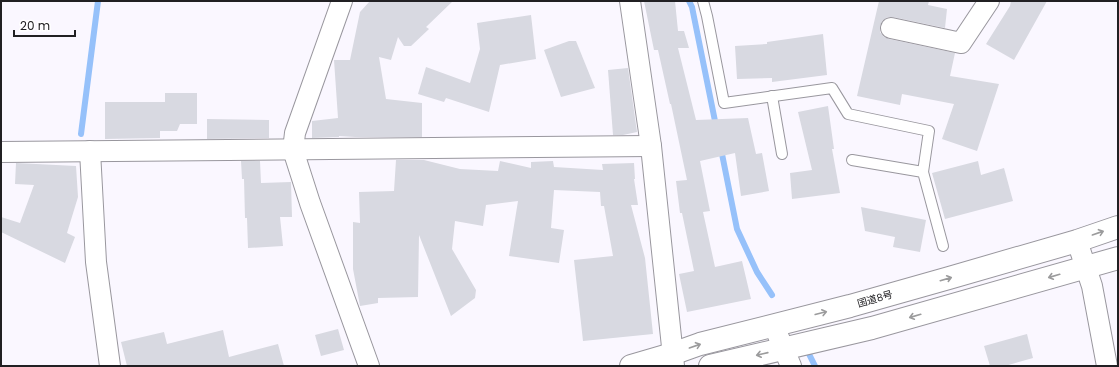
<svg xmlns="http://www.w3.org/2000/svg" width="1119" height="367" font-family="Poppins,'Noto Sans JP',sans-serif">
	<rect width="100%" height="100%" fill="#faf7ff"/>
	<g fill="none" stroke-linecap="round" stroke-linejoin="round">
		<g stroke="#96c1fa" stroke-width="6">
			<path d="M689,1L692,7L716,126"/>
			<path d="M81,134L98,1"/>
			<path d="M721,149L737,229L757,272L772,295"/>
			<path d="M807,350L815,366"/>
		</g>
	</g>
	<g fill="#d8d9e1">
		<path d="M370,1H453L426,27L429,29L411,46H404L398,37L391,60L379,57L386,99L422,103V137H355L339,136V137L312,138V121L338,118L334,60H350L360,12Z"/>
		<path d="M644,1H675L678,31H684L689,48H678L696,120L748,118L756,154L762,153L769,191L741,196L735,153L700,161L710,211L703,212L715,267L742,261L751,299L687,312L679,274L694,271L682,213H680L676,181L687,180L671,104H670L658,50H654Z"/>
		<path d="M879,1H929L928,5L947,9L945,28L893,17H888L882,21L880,26V32L884,37L889,39L955,53L950,76L999,84L977,151L942,139L954,104L902,94L900,105L857,96Z"/>
		<path d="M1011,1H1047L1014,60L986,44L1010,6Z"/>
		<path d="M531,15L536,59L500,65L489,112L446,98L444,102L418,94L426,67L470,83L480,49L477,23Z"/>
		<path d="M823,34L827,75L772,82V78L737,79L735,46L767,44V42Z"/>
		<path d="M569,41H576L595,88L561,97L544,50Z"/>
		<path d="M628,68L637,132L623,135H613L608,70Z"/>
		<path d="M165,93H197V124H180L177,131H160V138L105,139V102H165Z"/>
		<path d="M828,106L834,149H832L840,193L792,199L790,173L812,170L798,112Z"/>
		<path d="M207,119L269,120V138L207,139Z"/>
		<path d="M396,160H424L460,169L498,171L500,161L531,168V162L553,161L554,167L603,170L602,164L634,163L635,179H634L638,205H631L645,258L653,334L583,341L574,260L613,256L604,206H601L600,192L554,190L551,228L564,230L559,263L509,256L518,201L486,205L483,226L455,221L452,249L476,290L475,298L451,316L419,235L418,297L378,298V303L360,306L353,269V222L360,223L359,192L394,191Z"/>
		<path d="M241,161H260L261,183L291,182L292,217H280L283,246L248,248L247,218H245L244,179H242Z"/>
		<path d="M978,161L981,175L1004,168L1013,201L945,219L932,173Z"/>
		<path d="M16,163L76,166L78,197L67,233L75,237L65,263L1,232V217L20,223L34,185L15,184Z"/>
		<path d="M861,207L926,220L920,252L893,247L895,237L865,231Z"/>
		<path d="M338,329L344,350L321,356L315,335Z"/>
		<path d="M223,330L229,357L278,344L284,366H127L121,342L164,332L167,344Z"/>
		<path d="M1027,334L1033,358L1005,366H990L984,346Z"/>
	</g>
	<g fill="none" stroke-linecap="round" stroke-linejoin="round">
		<defs>
			<g id="service">
				<path d="M703,1L707,16L724,103L832,88L848,114L929,131L923,172"/>
				<path d="M772,96L782,154"/>
				<path d="M852,160L923,172L943,246"/>
			</g>
			<g id="minor">
				<path d="M342,1L295,133L293,150L310,203L369,366"/>
				<path d="M630,1L651,146L674,366"/>
				<path d="M891,28L961,43L989,1"/>
				<path d="M90,151L96,262L110,366"/>
				<path d="M1,152L651,146"/>
				<path d="M1077,241L1092,286L1107,366"/>
				<path d="M774,326L791,366"/>
			</g>
			<g id="trunk">
				<path d="M631,366L672,354L700,344L850,306L949,278L1077,241L1118,227"/>
				<path d="M710,366L872,328L1118,258"/>
			</g>
		</defs>
		<use href="#service" stroke="#99979e" stroke-width="12"/>
		<use href="#minor" stroke="#99979e" stroke-width="22"/>
		<use href="#trunk" stroke="#99979e" stroke-width="24"/>
		<use href="#service" stroke="#fff" stroke-width="10"/>
		<use href="#minor" stroke="#fff" stroke-width="20"/>
		<use href="#trunk" stroke="#fff" stroke-width="22"/>
	</g>
	<defs><path id="oneway-shaft" d="M-6 0H5M1.5-3L5.5 0L1.5 3" fill="none" stroke-width="1.6" stroke-linecap="round" stroke-linejoin="round"/></defs>
	<g stroke="#9b9b9c">
		<use href="#oneway-shaft" transform="translate(1098 233) rotate(-19)"/>
		<use href="#oneway-shaft" transform="translate(1054 276) rotate(164)"/>
		<use href="#oneway-shaft" transform="translate(946 279) rotate(-16)"/>
		<use href="#oneway-shaft" transform="translate(821 313) rotate(-14)"/>
		<use href="#oneway-shaft" transform="translate(915 316) rotate(164)"/>
		<use href="#oneway-shaft" transform="translate(695 346) rotate(-19)"/>
		<use href="#oneway-shaft" transform="translate(762 354) rotate(167)"/>
	</g>
	<g text-anchor="middle" dominant-baseline="central" stroke-width="4" stroke-linejoin="round" paint-order="stroke">
		<g font-size="10" fill="#212023" stroke="#fff">
			<text transform="translate(875 299) rotate(-16)">国道8号</text>
		</g>
	</g>
	<rect width="1119" height="367" fill="none" stroke="#212023" stroke-width="4"/>
	<path d="M14 30v6h61v-6" fill="none" stroke="#212023" stroke-width="2"/>
	<text x="20" y="30" font-size="12" fill="#212023" stroke="#ffffff" stroke-width="3" paint-order="stroke">20 m</text>
</svg>
